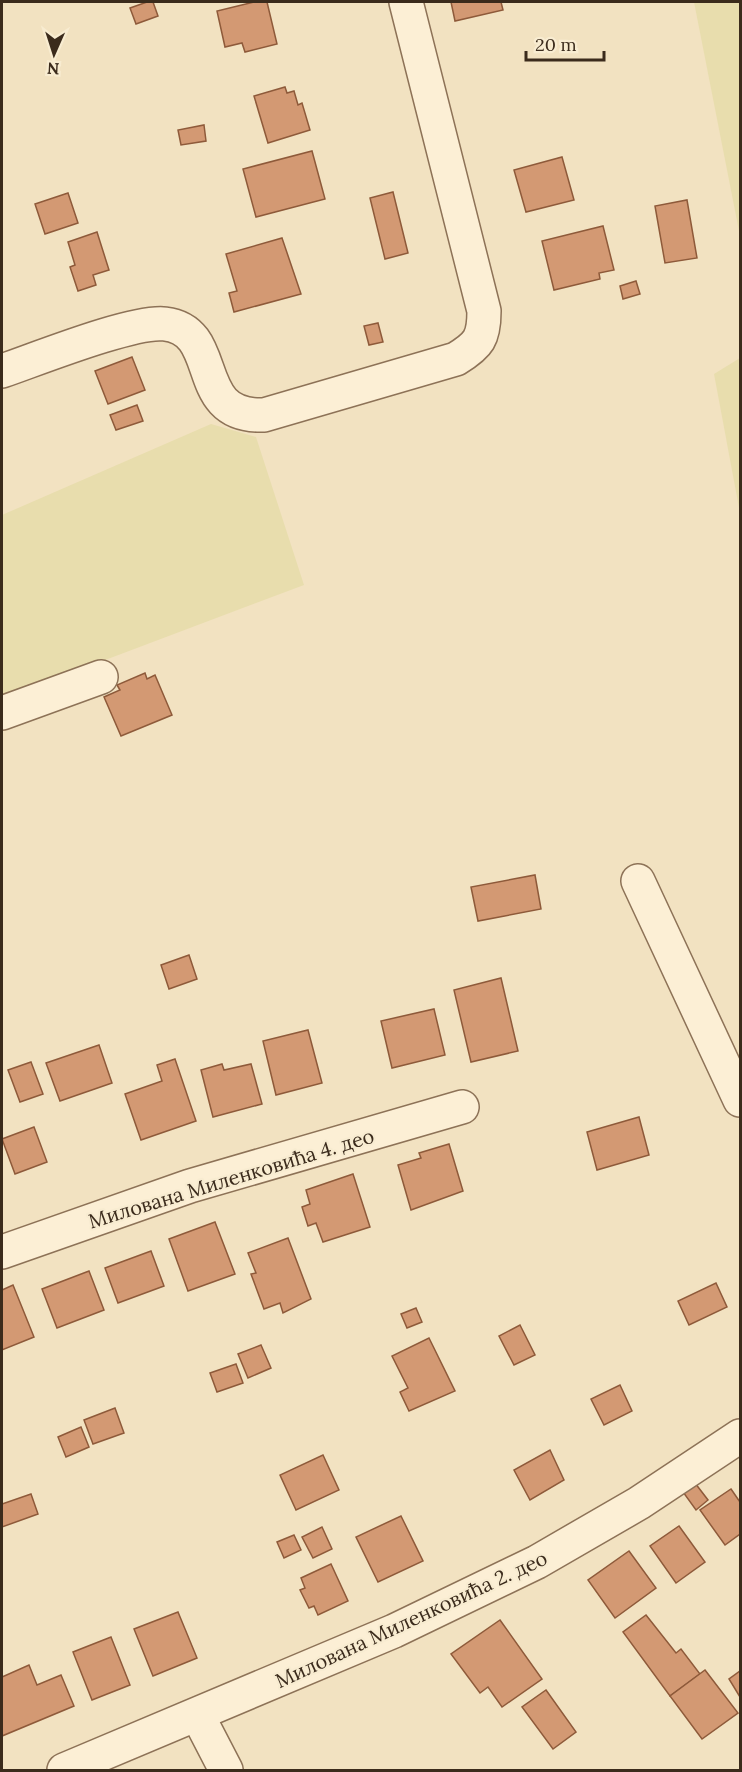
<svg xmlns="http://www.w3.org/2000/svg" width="742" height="1772" font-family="Lora,serif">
	<rect width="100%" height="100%" fill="#f2e2c1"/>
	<g fill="#e8ddad">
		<path d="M694,2H740V236Z"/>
		<path d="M740,358V513L714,374Z"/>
		<path d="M211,424L256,437L304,585L2,699V515Z"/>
	</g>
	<g fill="#d39973" stroke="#8e5a3a" stroke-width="1.5">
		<path d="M147,2H153L158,16L136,24L130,8Z"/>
		<path d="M254,2H267L277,44L245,52L242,43L225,47L217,11Z"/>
		<path d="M451,2H501L503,10L455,21Z"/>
		<path d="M285,87L287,93L294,91L298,105L302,103L310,130L268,143L254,96Z"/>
		<path d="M204,125L206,141L181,145L178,130Z"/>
		<path d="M312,151L325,199L256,217L243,169Z"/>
		<path d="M562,157L574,200L526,212L514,170Z"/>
		<path d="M393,192L408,253L385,259L370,198Z"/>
		<path d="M68,193L78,223L45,234L35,204Z"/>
		<path d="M687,200L697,258L665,263L655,206Z"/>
		<path d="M603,226L614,270L599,273L600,279L554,290L542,241Z"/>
		<path d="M97,232L109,270L93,275L96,285L78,291L70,267L75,265L68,242Z"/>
		<path d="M282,238L301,294L234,312L229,293L237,291L226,254Z"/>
		<path d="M636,281L640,294L623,299L620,286Z"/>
		<path d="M378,323L383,342L369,345L364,326Z"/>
		<path d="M132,357L145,390L108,404L95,371Z"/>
		<path d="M137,405L143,421L116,430L110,415Z"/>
		<path d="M145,673L147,679L155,675L172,715L121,736L104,697L120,690L117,685Z"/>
		<path d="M535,875L541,909L478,921L471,887Z"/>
		<path d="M189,955L197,979L169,989L161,965Z"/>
		<path d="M501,978L518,1051L471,1062L454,990Z"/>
		<path d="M434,1009L445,1055L392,1068L381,1021Z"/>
		<path d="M308,1030L322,1083L276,1095L263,1041Z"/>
		<path d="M99,1045L112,1083L60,1101L46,1063Z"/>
		<path d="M175,1059L196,1121L141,1140L125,1094L162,1081L157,1065Z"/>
		<path d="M31,1062L43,1094L20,1102L8,1070Z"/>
		<path d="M222,1064L224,1070L251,1064L262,1104L213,1117L201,1070Z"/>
		<path d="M639,1117L649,1155L597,1170L587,1132Z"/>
		<path d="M34,1127L47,1162L15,1174L2,1139Z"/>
		<path d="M449,1144L463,1191L411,1210L398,1165L421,1158L419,1153Z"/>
		<path d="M353,1174L370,1227L323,1242L316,1223L308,1226L302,1207L310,1204L306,1190Z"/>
		<path d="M215,1222L235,1274L188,1291L169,1239Z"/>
		<path d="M288,1238L311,1299L283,1313L280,1303L264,1309L251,1274L256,1273L248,1253Z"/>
		<path d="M151,1251L164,1286L118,1303L105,1268Z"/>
		<path d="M89,1271L104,1310L57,1328L42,1289Z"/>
		<path d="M716,1283L727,1307L689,1325L678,1301Z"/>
		<path d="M13,1285L34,1337L2,1350V1290Z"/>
		<path d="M416,1308L422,1322L407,1328L401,1314Z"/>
		<path d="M520,1325L535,1355L514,1365L499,1336Z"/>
		<path d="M429,1338L455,1391L409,1411L400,1392L408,1388L392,1356Z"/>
		<path d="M261,1345L271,1368L248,1378L238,1354Z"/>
		<path d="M236,1364L243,1383L217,1392L210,1373Z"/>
		<path d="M620,1385L632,1411L604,1425L591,1399Z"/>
		<path d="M115,1408L124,1433L93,1444L84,1420Z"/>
		<path d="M81,1427L89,1447L66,1457L58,1437Z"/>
		<path d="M550,1450L564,1480L530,1500L514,1470Z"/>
		<path d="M323,1455L339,1490L296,1510L280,1475Z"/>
		<path d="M695,1483L708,1500L696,1510L683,1492Z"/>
		<path d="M731,1489L740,1502V1534L725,1545L700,1510Z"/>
		<path d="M31,1494L38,1514L2,1527V1504Z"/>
		<path d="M401,1516L423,1561L378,1582L356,1537Z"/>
		<path d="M679,1526L705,1562L676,1583L650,1546Z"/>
		<path d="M322,1527L332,1549L313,1558L302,1537Z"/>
		<path d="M294,1535L301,1550L284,1558L277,1542Z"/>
		<path d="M629,1551L656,1588L615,1618L588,1580Z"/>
		<path d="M331,1564L348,1601L318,1615L314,1606L309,1608L300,1590L305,1588L301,1578Z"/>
		<path d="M178,1612L197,1658L153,1676L134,1629Z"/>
		<path d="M646,1615L676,1653L681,1649L700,1674L670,1696L623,1632Z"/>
		<path d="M500,1620L542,1679L502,1707L488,1687L480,1693L451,1654Z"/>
		<path d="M111,1637L130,1685L92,1700L73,1652Z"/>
		<path d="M29,1665L37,1685L61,1675L74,1706L2,1736V1677Z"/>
		<path d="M705,1670L738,1713L702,1739L670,1696Z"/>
		<path d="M740,1671V1697L729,1679Z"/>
		<path d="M546,1690L576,1732L553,1749L522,1707Z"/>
	</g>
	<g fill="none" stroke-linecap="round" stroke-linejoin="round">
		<defs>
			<g id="minor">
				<path d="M2,371C37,359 134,320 165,324C225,331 188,418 264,415L456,359C479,345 484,338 484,311L406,2"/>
				<path d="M2,713L101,677"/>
				<path d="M638,881L740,1100"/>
				<path d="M2,1252L190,1186L462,1107"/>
				<path d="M198,1716L226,1770"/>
				<path d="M64,1770L394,1631L537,1562L639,1503L740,1436"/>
			</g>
		</defs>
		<use href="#minor" stroke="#8d7257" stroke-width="36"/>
		<use href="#minor" stroke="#fcefd5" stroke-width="33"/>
	</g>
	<g text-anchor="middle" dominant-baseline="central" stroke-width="4.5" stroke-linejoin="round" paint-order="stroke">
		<g font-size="20" fill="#3b2b1c" stroke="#f8ecd1">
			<text transform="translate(231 1178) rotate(-17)">Милована Миленковића 4. део</text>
			<text transform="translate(411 1619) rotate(-25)">Милована Миленковића 2. део</text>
		</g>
	</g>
	<rect width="742" height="1772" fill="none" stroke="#3b2b1c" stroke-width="6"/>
	<g transform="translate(54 54) rotate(183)" stroke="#f8ecd1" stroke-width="4.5" paint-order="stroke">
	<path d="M0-4.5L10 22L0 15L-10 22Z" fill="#3b2b1c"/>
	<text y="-9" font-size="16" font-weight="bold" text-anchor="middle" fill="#3b2b1c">N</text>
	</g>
	<path d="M526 51v9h78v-9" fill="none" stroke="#3b2b1c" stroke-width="3"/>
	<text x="535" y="51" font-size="18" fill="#3b2b1c" stroke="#f8ecd1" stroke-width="4.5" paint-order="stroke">20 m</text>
</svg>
